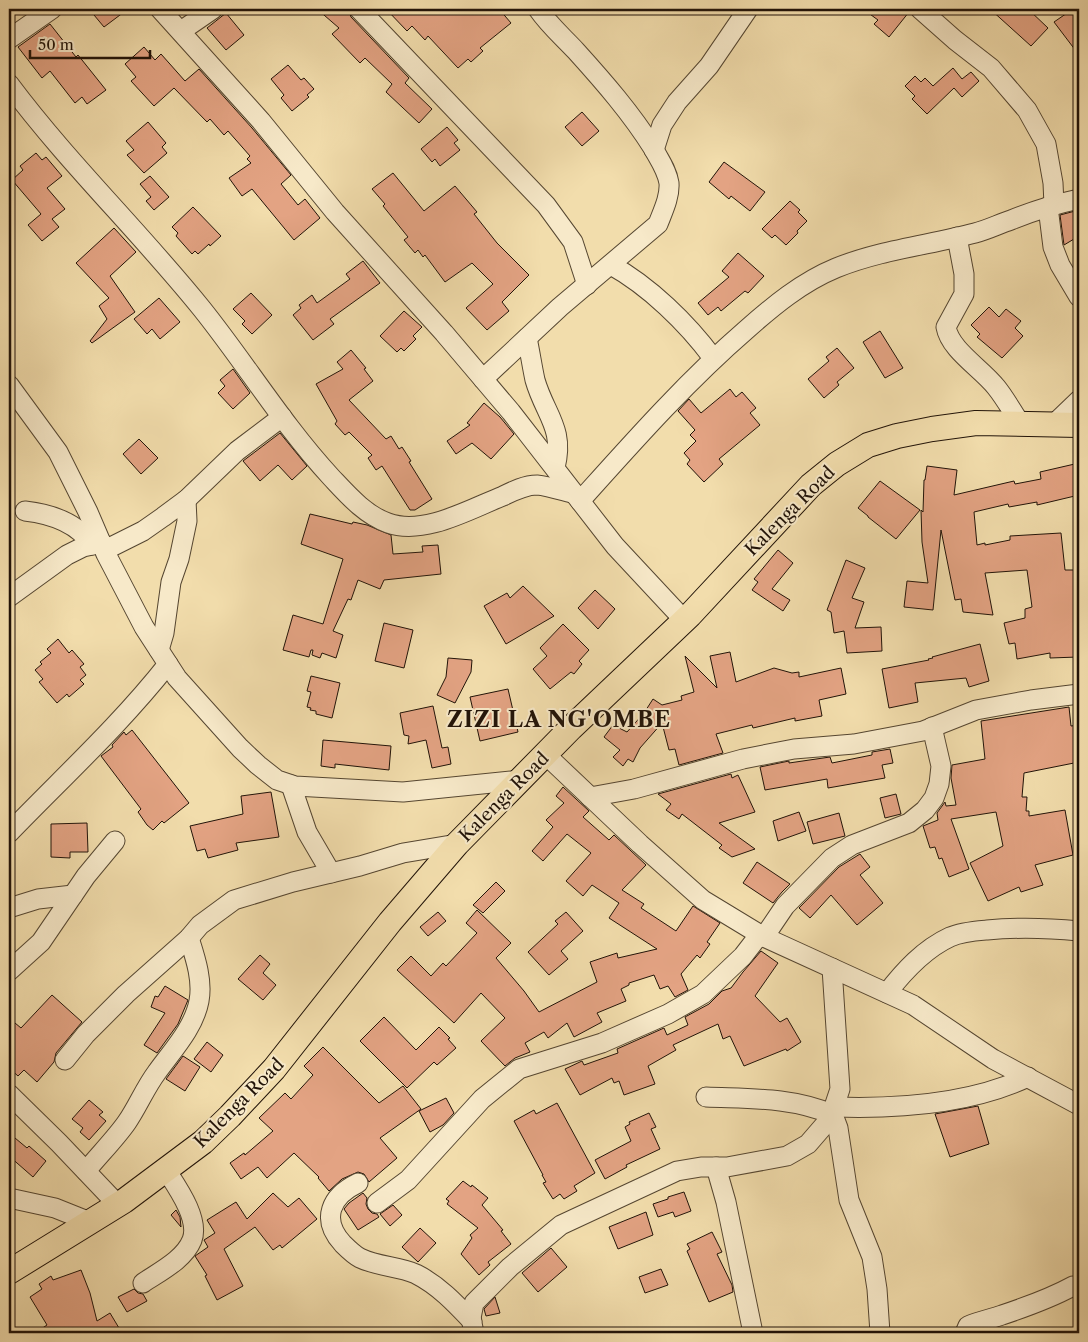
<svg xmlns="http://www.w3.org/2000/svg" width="1088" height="1342" font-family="'Libre Caslon Text',serif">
	<rect width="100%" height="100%" fill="#f2ddac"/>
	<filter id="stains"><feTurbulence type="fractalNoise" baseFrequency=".004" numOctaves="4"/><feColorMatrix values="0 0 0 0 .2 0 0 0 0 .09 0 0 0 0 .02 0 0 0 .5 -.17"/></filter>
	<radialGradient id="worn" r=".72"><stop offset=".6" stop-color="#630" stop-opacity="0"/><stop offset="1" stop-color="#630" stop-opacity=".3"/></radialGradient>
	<g fill="#e3a383" stroke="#211308">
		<path d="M89,9H128L104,27Z"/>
		<path d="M317,9H348L351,17L409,78L405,83L432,109L419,123L386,92L392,84L365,58L360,63L332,34L339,28Z"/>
		<path d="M386,9H453L459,14L466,9H499L511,23L480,48L483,51L471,62L468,59L458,68L428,36L425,40L412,26L407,31Z"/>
		<path d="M863,9H909V12L889,37L874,24L878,20Z"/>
		<path d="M990,9H1028L1048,28L1031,46Z"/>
		<path d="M1073,9H1079V55L1054,22Z"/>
		<path d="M226,13L244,35L226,50L207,28Z"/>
		<path d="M50,24L76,57L78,55L106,90L87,104L82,97L75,103L50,71L42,78L18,47Z"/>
		<path d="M144,47L155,60L161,54L185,81L199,69L252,128L291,175L281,184L298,205L305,199L320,218L294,240L252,189L242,196L229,178L251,163L247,159L250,156L228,131L224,135L210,119L207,122L174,88L154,106L131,81L136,77L125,64Z"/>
		<path d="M288,65L301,80L304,78L314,89L307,95L309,97L292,111L281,98L284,95L271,79Z"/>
		<path d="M953,68L962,79L971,72L979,81L962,97L954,88L927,114L912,99L915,96L905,86L915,76L921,82L925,78L933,86Z"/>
		<path d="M582,112L599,131L582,146L565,127Z"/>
		<path d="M148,122L166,143L162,147L167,153L144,173L127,155L134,150L126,141Z"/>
		<path d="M447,127L458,140L454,143L460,150L440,166L435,159L432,162L421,149Z"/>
		<path d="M36,153L42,160L46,157L62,176L47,188L65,209L52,219L59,227L42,241L28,225L41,214L12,180L23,170L20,166Z"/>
		<path d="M724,162L765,192L750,211L731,196L729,199L709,182Z"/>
		<path d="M393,173L424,211L455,186L477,212L474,214L497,243L529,275L502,302L509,311L487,330L466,308L493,284L472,263L445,282L425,255L423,257L418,250L415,253L404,240L408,237L383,206L385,204L372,189Z"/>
		<path d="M150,176L169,197L154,210L146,201L151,197L140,184Z"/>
		<path d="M790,201L800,210L798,212L807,221L797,231L798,233L786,245L775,235L772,238L762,229Z"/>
		<path d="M193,207L221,236L210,246L209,244L198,254L195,251L192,254L176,236L178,233L172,227Z"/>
		<path d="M1079,210V236L1064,245L1060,215Z"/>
		<path d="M114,228L136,252L110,276L135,312L92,343L90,341L107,319L99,306L109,298L76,263Z"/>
		<path d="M738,253L764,276L748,293L745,291L721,311L718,307L708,315L698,303L729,277L722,271Z"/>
		<path d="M363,261L380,283L330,319L334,324L313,340L293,315L301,308L299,305L312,295L317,303L350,279L346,274Z"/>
		<path d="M251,293L272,315L252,334L242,324L245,321L233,309Z"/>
		<path d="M159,298L180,322L160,339L152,329L147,334L134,319Z"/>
		<path d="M989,307L999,317L1006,309L1021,321L1015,328L1023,336L1002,358L977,337L980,334L971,325Z"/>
		<path d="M404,311L422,327L413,336L416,339L404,351L401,348L397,352L380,336Z"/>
		<path d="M880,331L903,368L885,378L863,342Z"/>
		<path d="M837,348L854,368L837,382L839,385L824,398L808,379L829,361L826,357Z"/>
		<path d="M351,350L366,368L364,369L373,381L349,400L386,439L391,436L399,449L402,447L411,461L409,462L432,499L415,510H410L382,466L376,470L368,458L372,455L349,432L345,435L335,424L337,421L316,384L343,369L337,362Z"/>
		<path d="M233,369L250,393L233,409L218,393L225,386L220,380Z"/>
		<path d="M730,389L736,397L742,392L756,408L750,413L760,425L719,459L723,464L704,482L687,464L690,460L684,453L696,441L690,435L695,430L678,411L689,399L701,413Z"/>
		<path d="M484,403L500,417L514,434L491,459L472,443L456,454L447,441L470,425L467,423Z"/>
		<path d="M280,433L307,466L292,480L278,465L260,481L243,461Z"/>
		<path d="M139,439L158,458L141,474L123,454Z"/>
		<path d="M1079,463V495L1037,505V502L1009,507L1008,504L974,512L977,545L985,543V545L1010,540V536L1061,533L1065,570H1079V597L1077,598L1079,633H1077L1078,657L1050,658V653L1017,659L1015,643L1009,644L1004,623L1025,618V609L1032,607L1027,570L985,573L993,615L963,612L961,599L955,600L941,530L933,610L904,607L907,581L928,583L922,542L921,510L923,512L924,480H925L927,466L957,470L954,495L1014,481L1015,484L1041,479L1040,472Z"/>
		<path d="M880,481L920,510L896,539L868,517V516L858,508Z"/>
		<path d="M310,514L352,524L353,522L367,525L391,535L393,554L423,552L422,546L438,545L441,574L384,580L380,589L358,580L351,600L348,599L333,631L343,635L336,658L322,653L320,658L312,655L313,650H311L309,657L283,650L293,615L323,624L343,559L301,544Z"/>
		<path d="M778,550L793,563L772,589L790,600L783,611L752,590L758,582L754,579Z"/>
		<path d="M846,560L865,568L852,598L864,602L855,628L881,627L882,651L847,653L844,631L834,633L831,612L827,610Z"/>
		<path d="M523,586L554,616L506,644L484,606L507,593L510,598Z"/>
		<path d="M595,590L615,609L598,629L578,608Z"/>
		<path d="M384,623L413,630L404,668L375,661Z"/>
		<path d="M563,624L589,650L579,661L582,664L574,674L571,672L550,689L533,669L547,656L540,648Z"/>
		<path d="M58,639L69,653L72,650L84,664L80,667L86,675L80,680L84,684L69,697L67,694L57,703L39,682L43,679L35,670L42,664L40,662L51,653L47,649Z"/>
		<path d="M980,644L989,681L969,687L966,678L915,683L918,702L889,708L882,669L929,660L928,659L933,658L932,657Z"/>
		<path d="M730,652L736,682L774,668L792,673L799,672V677L841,668L846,694L819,700L822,716L795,721V718L753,728L752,725L716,734L723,753L679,765L675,749L669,750L662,723L640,748L633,762L628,759L623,766L613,757L620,750L604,737L613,725L627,732L644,713L653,699L662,705L682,700L681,696L694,692L685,656L717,688L710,656Z"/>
		<path d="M448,658L472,660L471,672L455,703L437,695L446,677Z"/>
		<path d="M311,676L340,683L332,718L316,714V711L310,710L311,708L307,707L311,692L307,691Z"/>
		<path d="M508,689L518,732L480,741L470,697Z"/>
		<path d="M433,706L442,748L448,747L451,764L432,768L426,740L408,744L409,736L404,735L400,713Z"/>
		<path d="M1069,707L1071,726L1079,725V762L1024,773L1022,797H1027L1026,811H1029V816L1065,810L1073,855L1035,865L1043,885L1021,892L1019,887L988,901L970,863L1003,846L996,812L951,819L969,869L949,877L942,858L939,859L935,847L930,848L923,826L938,820L937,813L945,802L946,806L956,805L951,778L952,765L985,759L981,721Z"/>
		<path d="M132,730L189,803L164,823L162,821L153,830L147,825L138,812L141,809L101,756L113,747L112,745L124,732L126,735Z"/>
		<path d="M323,740L391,746L389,770L335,764V768L321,766Z"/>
		<path d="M890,749L893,763L882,765L885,778L828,788L827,779L765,790L760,767L789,761V763L830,757L832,763L872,755V752Z"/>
		<path d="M731,774L732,778L738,775L755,812L719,823L755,849L732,857L719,848L722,845L682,814L679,819L666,810L671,804L658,794Z"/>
		<path d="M563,787L589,811L583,817L609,840L614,835L646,865L622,890L644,904L641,908L676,931L693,906L720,923L707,942L710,944L700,958L697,955L681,974L688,990L675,997L668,986L660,989L654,975L629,983V985L621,989L626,1001L597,1013L602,1022L574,1037L567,1023L548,1038L544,1032L525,1043L530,1052L515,1058L505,1066L481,1041L505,1018L481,993L454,1023L397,970L411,956L431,976L443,963L446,966L477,933L466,923L477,910L511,943L496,958L524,991L539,1012L597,982L590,962L617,953L618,958L657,949L609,918L619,903L592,885L583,896L566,881L591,853L567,834L543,861L532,851L553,827L546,820L564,803L556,796Z"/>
		<path d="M271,792L279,837L236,843L238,850L208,858L205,849L197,851L190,826L243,814L241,796Z"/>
		<path d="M896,794L901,814L885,818L880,798Z"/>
		<path d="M799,812L806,831L778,841L773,821Z"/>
		<path d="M839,813L845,836L813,844L807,822Z"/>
		<path d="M87,823L88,852H70V858L51,857V824Z"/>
		<path d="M860,854L870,867L860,875L883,903L857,925L831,895L810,918L799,908L839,867Z"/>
		<path d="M757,862L790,884L782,892L773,903L743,883Z"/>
		<path d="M496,882L505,891L483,913L473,905Z"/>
		<path d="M438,912L446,921L428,936L420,927Z"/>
		<path d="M566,912L583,931L561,951L568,959L549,975L528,952L558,924L555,921Z"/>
		<path d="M761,951L778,963L755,996L780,1022L787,1018L801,1042L787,1051L786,1049L744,1066L730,1036L723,1039L718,1024L673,1045L676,1050L648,1066L655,1084L624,1095L619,1081L614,1083L612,1078L580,1095L565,1069L582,1061L584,1065L618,1053L617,1049L664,1028L667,1035L688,1025L685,1017L709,1004L722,991L731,988L743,972Z"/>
		<path d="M260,955L270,964L263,973L276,985L263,1000L238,979Z"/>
		<path d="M165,986L188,1000L178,1024L157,1053L144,1045L165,1013L151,1007L155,996L158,997Z"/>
		<path d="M52,995L82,1022L56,1053L54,1062L37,1082L24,1070L18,1076L9,1068V1018L21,1028Z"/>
		<path d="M384,1017L416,1050L439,1027L450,1038L448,1039L456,1048L437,1065L434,1062L407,1088L360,1041Z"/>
		<path d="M207,1042L223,1055L211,1072L194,1059Z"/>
		<path d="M323,1047L379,1103L403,1086L421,1109L380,1138L397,1158L369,1182L364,1174L358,1172L342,1179L329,1191L318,1178L319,1177L294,1153L267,1178L258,1167L241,1179L230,1163L244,1153L245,1155L273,1131L259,1118L285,1093L291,1099L313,1075L304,1066Z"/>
		<path d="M183,1056L200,1067L185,1091L166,1079Z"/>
		<path d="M446,1098L454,1113L443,1125L430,1132L419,1111Z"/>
		<path d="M89,1100L103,1112L99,1115L106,1121L89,1140L80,1132L83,1128L72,1119Z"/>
		<path d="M557,1103L595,1173L574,1186L577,1191L564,1199L560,1194L553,1199L543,1183L546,1182L542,1175H543L514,1121L534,1110L536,1114Z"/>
		<path d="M978,1106L989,1144L950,1157L935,1114Z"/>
		<path d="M649,1113L656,1127L651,1129L660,1149L626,1165L627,1167L605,1179L595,1160L631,1141L625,1127L630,1124L629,1122Z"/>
		<path d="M9,1133L27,1148L29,1146L46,1161L33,1177L9,1156Z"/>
		<path d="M463,1181L471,1187L472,1185L488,1198L482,1205L503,1230L501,1231L511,1244L488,1262L490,1265L479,1275L461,1254L472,1238L470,1235L478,1228L447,1204L449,1201L446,1199Z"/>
		<path d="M684,1192L691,1211L675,1217L673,1212L658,1217L653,1204L668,1199V1197Z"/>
		<path d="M273,1193L288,1207L299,1198L317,1219L282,1248L280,1245L273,1250L255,1227L224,1249L243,1286L217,1300L205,1276L207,1275L195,1256L208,1247L204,1240L215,1233L207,1220L236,1202L247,1219Z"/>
		<path d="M363,1193L367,1198L366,1204L368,1209L372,1213L377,1214L379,1217L358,1230L344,1209L349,1203Z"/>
		<path d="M393,1205L402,1215L390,1226L380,1214Z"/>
		<path d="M176,1210L180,1217L181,1227L171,1215Z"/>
		<path d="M646,1212L653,1235L618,1249L609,1227Z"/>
		<path d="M420,1228L436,1243L418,1262L402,1247Z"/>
		<path d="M712,1232L722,1252L717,1254L732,1285L733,1292L709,1302L687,1251L690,1249L687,1244Z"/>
		<path d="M551,1248L567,1267L538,1292L522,1273Z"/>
		<path d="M661,1269L668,1285L645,1293L639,1277Z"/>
		<path d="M81,1270L90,1293L97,1321L110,1313L122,1333H35L47,1325L30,1297L42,1289L39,1284L51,1276L53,1280Z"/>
		<path d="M134,1289L138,1293L143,1294L147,1301L127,1312L118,1297Z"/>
		<path d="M495,1297L500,1313L486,1316L484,1309Z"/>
	</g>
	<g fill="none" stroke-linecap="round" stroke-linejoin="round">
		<defs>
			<g id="minor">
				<path d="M160,9L261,121L335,212L444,333L511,412L615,546L684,620"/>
				<path d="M359,9L546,205L573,242L587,285"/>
				<path d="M920,9L955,40L991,68L1027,110L1046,144L1053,183L1054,205"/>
				<path d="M181,31L213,9"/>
				<path d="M9,39L52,9"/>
				<path d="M9,84C68,163 140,232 202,309C246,364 283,425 331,477C347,494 365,515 388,523C424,536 470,509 503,496C513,491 525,485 537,485C549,486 563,491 575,494"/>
				<path d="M654,150L662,125L677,102L709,66L748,9"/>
				<path d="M1048,207L1053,247L1060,265L1079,297"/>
				<path d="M957,237L964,274V294L946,327C950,350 981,368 996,387C1005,398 1012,411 1020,423"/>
				<path d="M611,265C649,286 687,323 713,358"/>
				<path d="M527,338C530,352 532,366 535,380C545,415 565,428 555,468"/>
				<path d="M483,379L560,307L658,224C663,211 670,197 669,183C667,170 659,159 653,148C631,113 604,82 576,51C563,37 549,25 538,9"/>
				<path d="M9,385L58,452L88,512L106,554L144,627L177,678L240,748L258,765L277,780L295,786L403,792L521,780"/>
				<path d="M1054,424L1079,400"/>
				<path d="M580,501C633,442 686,382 746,330C773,306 802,282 836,268C880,250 929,245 975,233C987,230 999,224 1011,220C1033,211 1056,204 1079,199"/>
				<path d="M25,511C51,514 77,522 92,545"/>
				<path d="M105,550L143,531L163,517L186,500L237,451L282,417"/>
				<path d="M9,597L67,555L83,547L102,543"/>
				<path d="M159,650L164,633L171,582L179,559L187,521L186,500"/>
				<path d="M546,755L640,844L703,900L764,937L913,1005L993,1059L1079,1105"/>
				<path d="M291,785L307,832L331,873"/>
				<path d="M590,797L634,789L743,759L794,749L854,744L923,731L976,710L1031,700L1079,694"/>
				<path d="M9,833C63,777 120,725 168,664"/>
				<path d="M9,908L38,899L73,895"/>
				<path d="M764,937L785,906L832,858L852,845L909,823L925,810L934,798L939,784L941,766L932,727"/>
				<path d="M9,971L41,942L86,876L115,841"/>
				<path d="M887,993C904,971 924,949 950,937C961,932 975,931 987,930C1019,927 1048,928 1079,931"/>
				<path d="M65,1060L86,1034L126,994L189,938L200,925L234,900L293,882L360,866L403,853L457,844"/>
				<path d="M9,1094L59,1143L118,1205"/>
				<path d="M706,1097C749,1099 791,1097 831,1114"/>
				<path d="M834,1107C896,1109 971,1104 1028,1077"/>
				<path d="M832,1112L838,1128L849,1200L872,1257L877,1289L880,1333"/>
				<path d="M716,1167L726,1202L753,1333"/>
				<path d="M86,1171C99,1155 116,1138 127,1122C138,1106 145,1088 157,1072C172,1051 194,1028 199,1001C203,980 195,957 189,938"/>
				<path d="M358,1183C331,1196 320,1219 343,1244C348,1249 354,1255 360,1258C378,1267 399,1266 416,1274C438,1285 455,1303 472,1321"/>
				<path d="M9,1198L55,1208L90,1222"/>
				<path d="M377,1203L408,1180L482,1099L519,1069L602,1043L668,1014L703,994L743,956L760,934"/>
				<path d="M143,1283C159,1272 184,1260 192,1240C200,1219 177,1187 166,1170"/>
				<path d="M474,1333L471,1318L474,1303L510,1267L561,1225L677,1171L701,1167H727L787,1156L808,1144L827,1122L834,1107L840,1089L832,968"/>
				<path d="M965,1333L968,1326C979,1321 991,1319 1002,1315C1026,1307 1051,1298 1073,1286"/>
			</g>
			<path id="major" d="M9,1272L124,1201L203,1142L230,1116L274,1069L390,922L457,844L571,728L690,615L811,485L837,464L868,445L897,436L932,429L976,423L1079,425"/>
		</defs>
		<use href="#minor" stroke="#554631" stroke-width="21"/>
		<use href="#major" stroke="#211308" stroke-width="26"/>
		<use href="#minor" stroke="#f7e9c9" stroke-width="19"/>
		<use href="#major" stroke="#f2ddac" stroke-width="24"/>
	</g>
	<g text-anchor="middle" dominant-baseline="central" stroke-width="4" stroke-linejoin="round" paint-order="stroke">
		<g font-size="18" fill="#211308" stroke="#f7e9c9">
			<text transform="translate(790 511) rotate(-45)">Kalenga Road</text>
			<text transform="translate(504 797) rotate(-45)">Kalenga Road</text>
			<text transform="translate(239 1103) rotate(-45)">Kalenga Road</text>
		</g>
		<g font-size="22" font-weight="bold" letter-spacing="1" fill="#211308" stroke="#f7e9c9">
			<text x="559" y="719">ZIZI LA NG'OMBE</text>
		</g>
	</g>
	<rect width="1088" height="1342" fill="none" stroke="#f2ddac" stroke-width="30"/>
	<rect x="10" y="10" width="1068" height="1322" fill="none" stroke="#211308" stroke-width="2.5"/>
	<rect x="15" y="15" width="1058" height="1312" fill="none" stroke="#211308"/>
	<path d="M30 50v8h120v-8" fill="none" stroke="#211308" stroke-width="2.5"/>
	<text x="38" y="50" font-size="15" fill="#211308" stroke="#f7e9c9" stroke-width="4" paint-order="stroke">50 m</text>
	<rect width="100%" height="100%" filter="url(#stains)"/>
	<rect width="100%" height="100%" fill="url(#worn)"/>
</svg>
